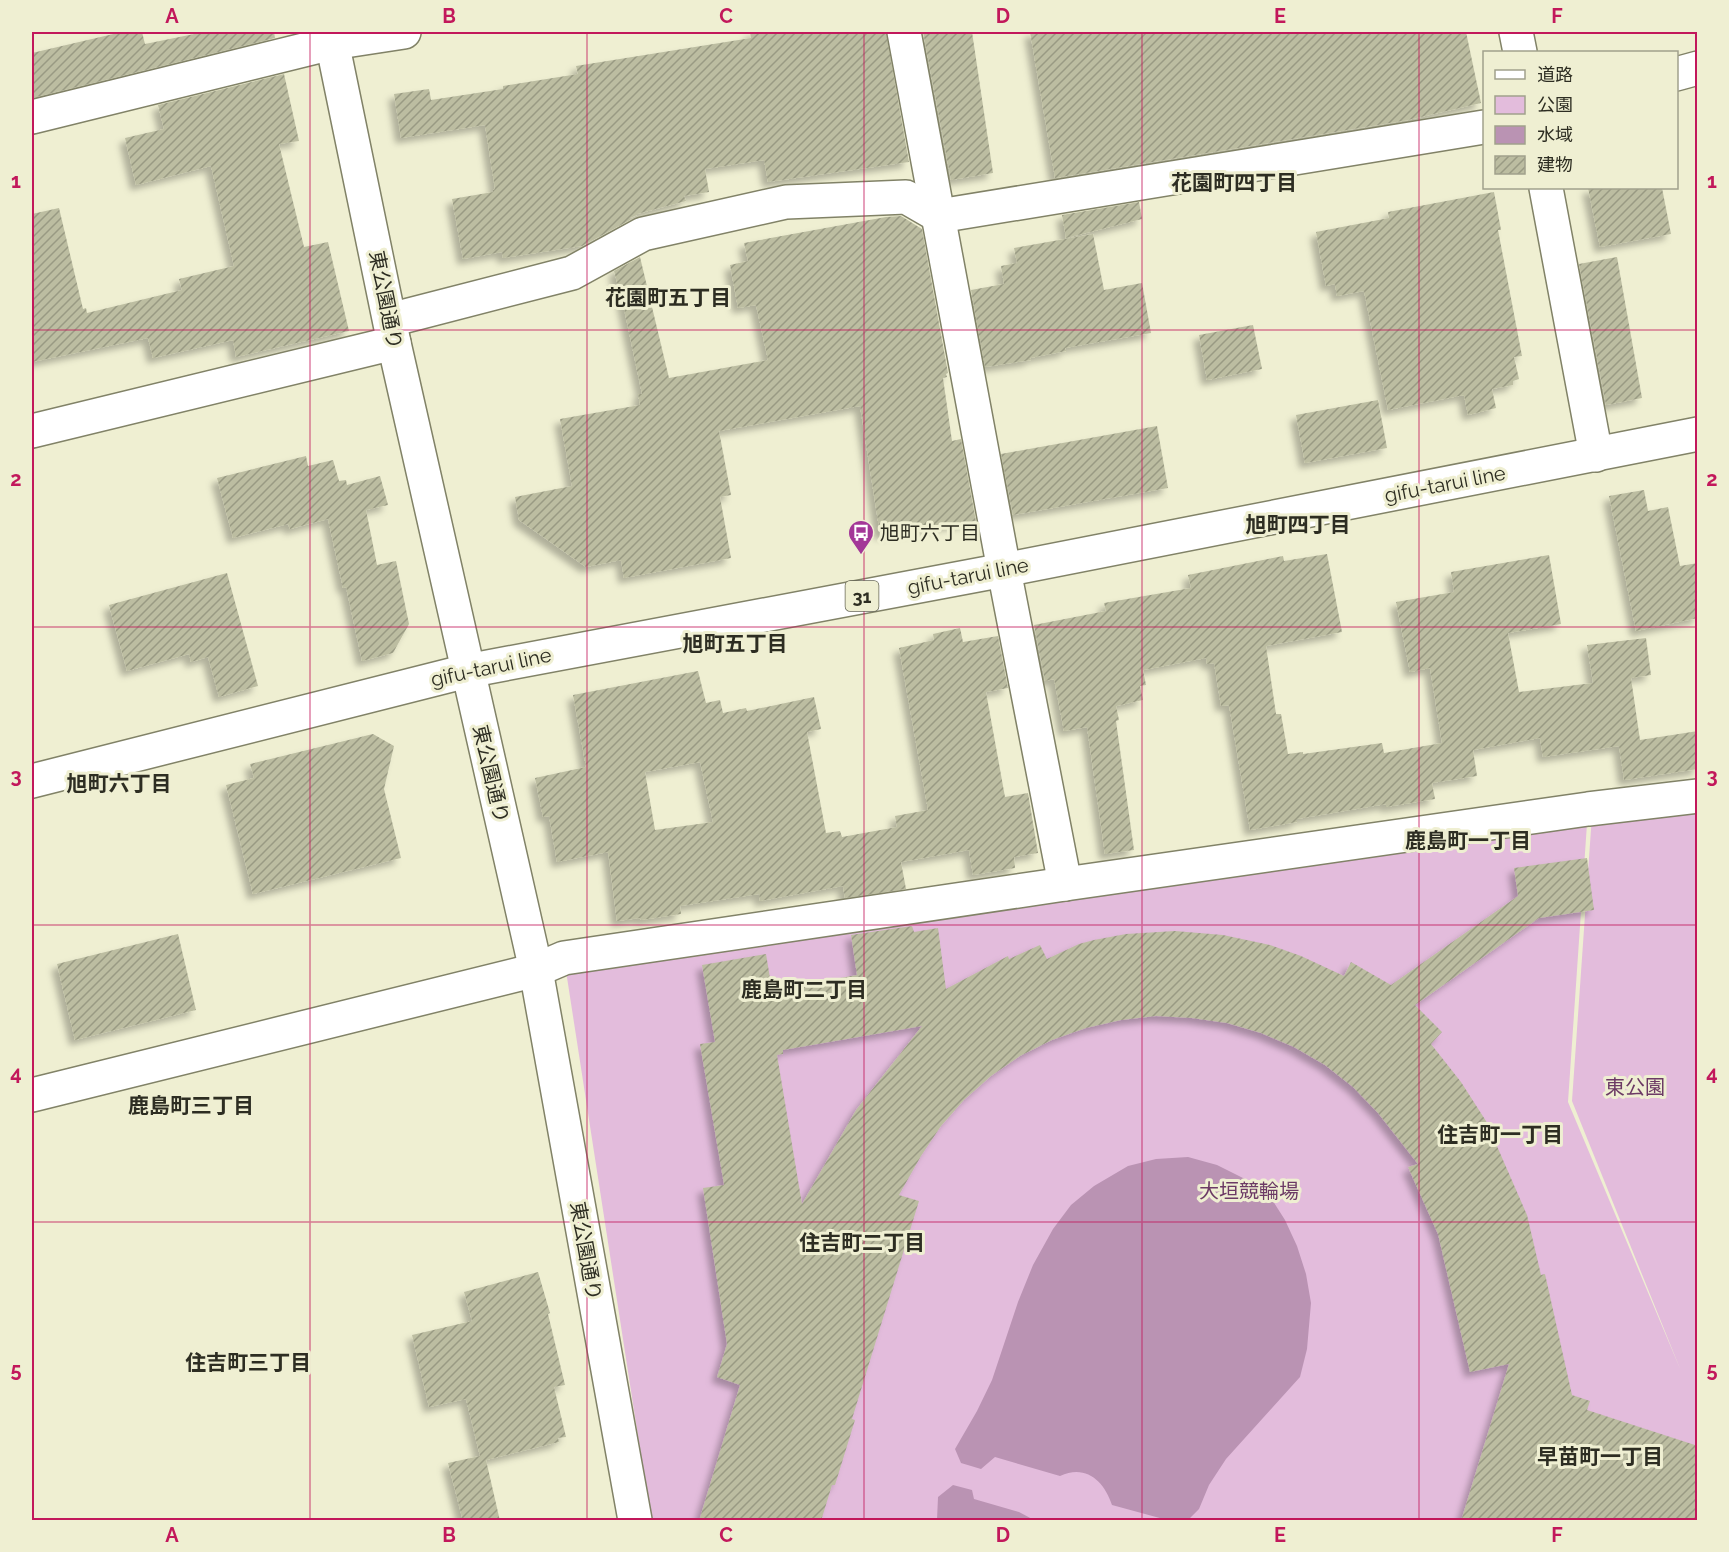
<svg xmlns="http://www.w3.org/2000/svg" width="1729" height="1552" font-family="Raleway,'Noto Sans JP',sans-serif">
	<defs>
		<pattern id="building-hatch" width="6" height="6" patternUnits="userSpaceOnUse" patternTransform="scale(1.5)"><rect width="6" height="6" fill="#bcbda1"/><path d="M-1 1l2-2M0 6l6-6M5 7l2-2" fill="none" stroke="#999a83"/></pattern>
		<filter id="shadow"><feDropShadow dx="-5.5" dy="5.5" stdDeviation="3" flood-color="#0004"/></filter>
	</defs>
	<rect width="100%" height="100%" fill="#efefd2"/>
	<path fill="#e3bcdc" d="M1697,803L1696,1520H651L564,958L1588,809L1568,1102L1681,1371L1572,1101L1592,815Z"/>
	<g fill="#ba93b3">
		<path d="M1188,1157L1217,1165L1245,1179L1271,1198L1285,1220L1297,1246L1306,1274L1311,1303L1307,1349L1300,1377L1226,1459L1209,1485L1199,1509L1188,1520H1167L1112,1505C1104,1481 1086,1464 1060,1476L995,1457L981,1469L961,1463L955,1449L977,1411L992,1380L1018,1302L1033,1265L1053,1229L1071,1205L1094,1186L1128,1166L1156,1159Z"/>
		<path d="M953,1485L972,1490L974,1499L1019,1512L1034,1520H937L938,1497Z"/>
	</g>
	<g fill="url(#building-hatch)" fill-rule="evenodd" filter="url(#shadow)">
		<path d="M122,32H142L145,44L204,32H274L275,38L32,98V53Z"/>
		<path d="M750,32H886L909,162L768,182L764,160L705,169L709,192L684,196L686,201L637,214V215L630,218V220L582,246L503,258L502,252L463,259L452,199L493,192V190L495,189L485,125L401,138L394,94L429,89L431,100L503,89V86L578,74L576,66L751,38Z"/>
		<path d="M923,32H972L993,173L951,180Z"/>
		<path d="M1030,32H1466L1481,103L1408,120L1055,178Z"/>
		<path d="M284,74L299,141L279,144L304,247L328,242L349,331L236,357L233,340L153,358L148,338L32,362V214L59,208L83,309L86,308L87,313L182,290L179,279L234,266L211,166L136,185L125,138L164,129L158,105Z"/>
		<path d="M1588,188H1662L1671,234L1600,247Z"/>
		<path d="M1494,192L1501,230H1498L1522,356L1514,357L1519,379L1513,381V385L1492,389L1496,408L1468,415L1464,395L1388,410L1364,291L1337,296L1335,284L1326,286L1316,232L1389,218L1388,212Z"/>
		<path d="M1139,202L1142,219L1066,238L1062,215Z"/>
		<path d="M901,216L922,229L948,373L946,374L947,377L943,378L952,441L961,439L976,521L880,534L860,406L719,431L731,495L720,497L731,558L624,578L621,560L586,567L519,520L515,497L572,486L560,419L640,405L638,394H642L623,304L614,271L640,257L669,378L768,360L756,305L738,308L730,265L748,261L744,243L886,217Z"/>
		<path d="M1093,234L1104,290L1142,283L1151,333L1065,348L1066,351L1030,358L1031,360L985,367L971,290L1004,284L1001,266L1017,263L1014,248Z"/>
		<path d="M1617,257L1642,398L1606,405L1579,264Z"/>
		<path d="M1253,325L1262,369L1207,380L1199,335Z"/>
		<path d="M1378,400L1387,448L1305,463L1296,415Z"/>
		<path d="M1157,426L1168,488L1013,515L1001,454Z"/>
		<path d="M306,456L308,466L333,460L339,481L346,480L347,485L380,476L388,505L366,510L377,565L396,561L409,624L393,653L362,661L346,587L343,588L328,519L290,529L288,524L233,538L217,478Z"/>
		<path d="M1644,490L1648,511L1668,507L1680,566L1698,563V618L1636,631L1609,496Z"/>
		<path d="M1327,554L1342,632L1266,646L1276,714H1281L1288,754L1303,752V754L1382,743L1384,753L1442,743L1430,668L1410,672L1396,602L1454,592L1451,572L1549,555L1561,624L1508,633L1519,692L1593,683L1587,645L1646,638L1651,675L1631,678L1640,740L1698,731V769L1624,780L1619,746L1543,757L1540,738L1473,750L1477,776L1432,783L1435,799L1386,807V804L1297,819V822L1250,830L1229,705L1221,706L1214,663L1207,664L1206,658L1143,670L1146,685L1140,686L1143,700L1116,706L1119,720L1116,721L1134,850L1105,854L1087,727L1064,731L1054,679L1045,681L1034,625L1106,611L1104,603L1191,588L1188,575L1283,556L1284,561Z"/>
		<path d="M227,573L258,686L219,697L208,657L191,662L189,654L127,671L109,605Z"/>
		<path d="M960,628L963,642L998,636L1008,688L986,692L1005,797L1028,793L1038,853L1014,857L1015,868L973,875L969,850L901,862L906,889L845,898L843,886L760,901L759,894L680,906L681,914L641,920L640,918L617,921L608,852L557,862L549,816L543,817L535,778L586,767L573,695L698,671L706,703L720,700L723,713L746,708L747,711L814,697L821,729L807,732L826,833L840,831L842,837L897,827L895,816L928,810L899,648L934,640L933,634ZM700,762L713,822L655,830L645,772Z"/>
		<path d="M373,734L394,746L384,789L401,858L253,894L226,785L254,778L250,764Z"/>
		<path d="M1587,858L1594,910L1539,918L1415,1005L1442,1032L1431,1044L1461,1082L1486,1121L1527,1215L1541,1275L1545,1274L1572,1395L1590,1401L1587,1410L1698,1446V1521H1461L1509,1364L1470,1372L1438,1234L1408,1167L1418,1164L1378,1113L1353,1087L1325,1065L1294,1047L1261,1033L1227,1023L1192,1018L1156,1016L1121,1020L1086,1028L1052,1040L1020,1056L991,1076L964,1100L941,1126L921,1156L899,1195L919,1201L852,1419L855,1420L835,1485H832L821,1521H699L740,1385L717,1377L727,1344L703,1188L724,1185L700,1044L715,1042L702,965L766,954L772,990L857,975L851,935L912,926L914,932L938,928L946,989L1008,956L1009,959L1040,945L1047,959L1079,944L1094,940L1126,934L1175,931L1223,935L1270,945L1301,956L1344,976L1351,962L1391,985L1518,896L1514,868ZM922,1026L856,1110L802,1204L777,1055L783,1054V1050Z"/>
		<path d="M178,934L196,1010L75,1040L57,964Z"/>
		<path d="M538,1272L550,1313L548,1314L565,1385L554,1387L566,1437L558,1438L559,1442L486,1460L500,1521H463L448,1463L480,1456L466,1399L429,1407L412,1335L472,1321L464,1292Z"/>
	</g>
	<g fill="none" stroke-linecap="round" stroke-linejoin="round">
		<defs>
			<g id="street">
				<path d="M904,32L1004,570L1065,884"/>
				<path d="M1516,32L1520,52"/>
				<path d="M1676,74L1698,68"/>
				<path d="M32,117L332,43L404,32"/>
				<path d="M1546,188L1596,455"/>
				<path d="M390,320L572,273L643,234L786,202L906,197L939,216L1484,127"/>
				<path d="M32,431L394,343"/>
				<path d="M32,1095L536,970L564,958L1065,884L1588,809L1698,796"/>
			</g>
			<path id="secondary" d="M330,32L394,343L536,970L635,1520"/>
			<path id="primary" d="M32,781L467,671L1004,570L1698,434"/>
		</defs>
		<use href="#street" stroke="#818267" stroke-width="36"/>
		<use href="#secondary" stroke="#818267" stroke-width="36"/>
		<use href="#primary" stroke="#818267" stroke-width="36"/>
		<use href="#street" stroke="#fff" stroke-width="33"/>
		<use href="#secondary" stroke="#fff" stroke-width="33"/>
		<use href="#primary" stroke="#fff" stroke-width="33"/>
	</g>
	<path fill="none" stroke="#c2185b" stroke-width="1.5" stroke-opacity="0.55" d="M310,32V1520M587,32V1520M864,32V1520M1142,32V1520M1419,32V1520M32,330H1698M32,627H1698M32,925H1698M32,1222H1698"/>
	<defs>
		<symbol id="bus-pin" viewBox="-11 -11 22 30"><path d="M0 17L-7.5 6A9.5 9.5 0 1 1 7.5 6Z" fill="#a33797" stroke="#efefd2"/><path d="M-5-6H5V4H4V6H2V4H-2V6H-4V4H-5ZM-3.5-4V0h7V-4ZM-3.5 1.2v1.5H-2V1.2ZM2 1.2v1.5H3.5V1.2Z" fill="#fff"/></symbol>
	</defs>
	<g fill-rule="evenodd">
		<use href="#bus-pin" x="846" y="518" width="30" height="40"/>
	</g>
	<g text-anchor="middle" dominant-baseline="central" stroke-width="6" stroke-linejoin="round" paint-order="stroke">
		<rect fill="#efefd2" stroke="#676757" stroke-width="1.5" x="845.5" y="581" width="33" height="30" rx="4.5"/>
		<g font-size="18" font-weight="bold" fill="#2d2d22">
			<text x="862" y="596">31</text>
		</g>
		<g font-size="20" fill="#2d2d22" stroke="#efefd2">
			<text transform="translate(386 300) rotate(79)">東公園通り</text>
			<text transform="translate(1445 484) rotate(-11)">gifu-tarui line</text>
			<text transform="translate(968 576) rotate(-11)">gifu-tarui line</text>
			<text transform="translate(491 667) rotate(-12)">gifu-tarui line</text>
			<text transform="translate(491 774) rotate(77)">東公園通り</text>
			<text transform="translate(586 1251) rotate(80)">東公園通り</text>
		</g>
		<g font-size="20" fill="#2d2d22" stroke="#efefd2" text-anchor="start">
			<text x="880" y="533">旭町六丁目</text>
		</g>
		<g font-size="20" fill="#6c3a65" stroke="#efefd2">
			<text x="1635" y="1087">東公園</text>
			<text x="1249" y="1191">大垣競輪場</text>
		</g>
		<g font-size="21" font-weight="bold" fill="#2d2d22" stroke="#efefd2">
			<text x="1234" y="182">花園町四丁目</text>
			<text x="668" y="297">花園町五丁目</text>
			<text x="1298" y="524">旭町四丁目</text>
			<text x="735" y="643">旭町五丁目</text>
			<text x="119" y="783">旭町六丁目</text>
			<text x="1468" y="840">鹿島町一丁目</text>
			<text x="804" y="989">鹿島町二丁目</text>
			<text x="191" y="1105">鹿島町三丁目</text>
			<text x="1500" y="1134">住吉町一丁目</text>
			<text x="862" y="1242">住吉町二丁目</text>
			<text x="248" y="1362">住吉町三丁目</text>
			<text x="1600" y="1456">早苗町一丁目</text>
		</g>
	</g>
	<rect width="1729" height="1552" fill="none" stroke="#efefd2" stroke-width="66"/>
	<rect x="1483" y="51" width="195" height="138" fill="#efefd2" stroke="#a1a18c" stroke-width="1.5"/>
	<rect x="1495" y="70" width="30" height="9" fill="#ffffff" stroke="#a1a18c" stroke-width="1.5"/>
	<text x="1537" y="81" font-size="18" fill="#2d2d22">道路</text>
	<rect x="1495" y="96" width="30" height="18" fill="#e3bcdc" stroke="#a1a18c" stroke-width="1.5"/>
	<text x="1537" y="111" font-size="18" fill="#2d2d22">公園</text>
	<rect x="1495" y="126" width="30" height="18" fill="#ba93b3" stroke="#a1a18c" stroke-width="1.5"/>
	<text x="1537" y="141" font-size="18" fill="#2d2d22">水域</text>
	<rect x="1495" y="156" width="30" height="18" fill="url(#building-hatch)" stroke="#a1a18c" stroke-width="1.5"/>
	<text x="1537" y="171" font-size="18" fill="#2d2d22">建物</text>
	<rect x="33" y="33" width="1663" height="1486" fill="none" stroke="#c2185b" stroke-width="2"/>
	<g font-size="20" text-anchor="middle" font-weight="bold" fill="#c2185b">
		<text x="172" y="23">A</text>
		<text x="449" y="23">B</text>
		<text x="726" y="23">C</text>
		<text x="1003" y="23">D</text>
		<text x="1280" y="23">E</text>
		<text x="1557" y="23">F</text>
		<text x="16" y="188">1</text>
		<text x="1712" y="188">1</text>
		<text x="16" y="486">2</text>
		<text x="1712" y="486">2</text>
		<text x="16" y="783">3</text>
		<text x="1712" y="783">3</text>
		<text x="16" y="1080">4</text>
		<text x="1712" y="1080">4</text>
		<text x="16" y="1377">5</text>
		<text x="1712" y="1377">5</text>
		<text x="172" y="1542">A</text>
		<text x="449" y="1542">B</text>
		<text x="726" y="1542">C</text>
		<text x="1003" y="1542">D</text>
		<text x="1280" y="1542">E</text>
		<text x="1557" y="1542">F</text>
	</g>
</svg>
